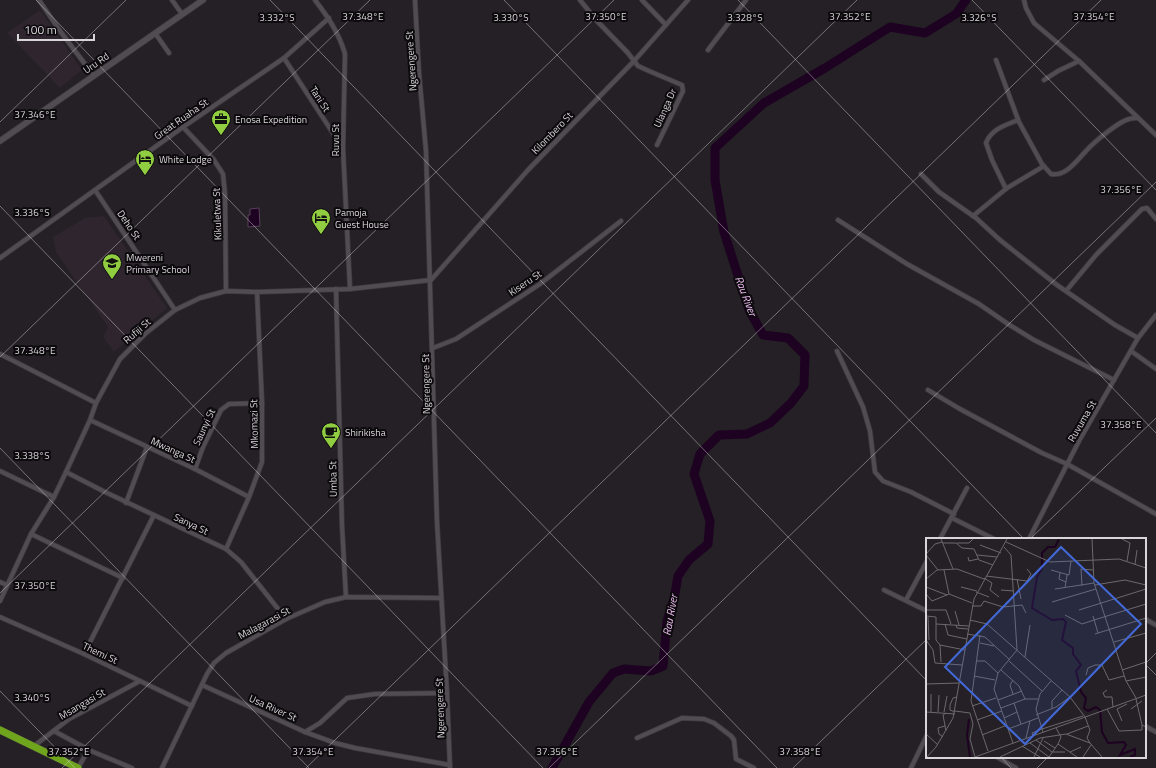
<svg xmlns="http://www.w3.org/2000/svg" width="1156" height="768" font-family="'Titillium Web',sans-serif">
	<rect width="100%" height="100%" fill="#242025"/>
	<g fill="#2e252f">
		<path d="M40,10L82,70L60,88L7,33Z"/>
		<path d="M104,216L167,308L114,352L103,337L108,327L56,252L53,237L85,218Z"/>
	</g>
	<path fill="#1e0222" stroke="#564259" d="M259,208L260,226L248,227V215H250V209Z"/>
	<g fill="none" stroke-linecap="round" stroke-linejoin="round">
		<path stroke="#1e0222" stroke-width="9" d="M552,768L589,702L613,673L624,669L651,671L663,666L667,621L674,599L678,576L689,560L708,544L710,521L694,474L700,454L719,435L747,434L770,423L791,403L804,386L805,355L788,338L763,335L749,310L724,232L715,180V148L764,103L825,68L890,27L925,33L956,14L966,0"/>
		<defs>
			<g id="street">
				<path d="M39,0L60,31L94,76"/>
				<path d="M172,0L182,14"/>
				<path d="M315,0C328,17 339,33 345,54L343,148L350,289"/>
				<path d="M415,0L419,73L426,151L437,522L447,693L450,768"/>
				<path d="M580,0L597,21L628,53L638,66L649,71L682,85L683,91L657,145"/>
				<path d="M642,0L666,25"/>
				<path d="M1024,0L1026,8L1034,23L1079,61L1156,135"/>
				<path d="M155,33L169,53"/>
				<path d="M708,50L746,0"/>
				<path d="M284,58L342,147"/>
				<path d="M996,60L1019,122L1042,164L1051,174C1066,177 1077,160 1086,151C1094,142 1118,122 1129,119C1132,118 1135,118 1138,118"/>
				<path d="M1044,80L1058,71L1079,61"/>
				<path d="M183,127L214,160L223,174L225,194L226,291"/>
				<path d="M921,174L939,192L976,218L1000,240L1057,285L1115,325L1138,338"/>
				<path d="M1006,189L992,160L986,143C991,129 1006,125 1018,120"/>
				<path d="M95,190L175,310"/>
				<path d="M973,216L1007,188L1044,166"/>
				<path d="M838,220L907,264L979,304L1008,324L1034,340L1114,380"/>
				<path d="M0,258L183,127L284,58L329,18"/>
				<path d="M336,289L342,526L346,597"/>
				<path d="M1066,291L1096,255L1142,209L1147,208L1156,219"/>
				<path d="M433,348L456,339L540,284L621,221"/>
				<path d="M837,351L863,407L870,431L875,472L883,481L911,492L954,514"/>
				<path d="M1131,351L1156,369"/>
				<path d="M0,354L96,403"/>
				<path d="M928,390L960,409L1042,453L1067,464L1156,514"/>
				<path d="M90,420L195,469L249,497"/>
				<path d="M195,469L203,447L221,410L229,404L262,403"/>
				<path d="M0,471L54,497"/>
				<path d="M66,472L105,492L226,549L241,562L286,619"/>
				<path d="M126,503L147,447"/>
				<path d="M952,518L994,539"/>
				<path d="M31,534L123,578"/>
				<path d="M940,539L967,488"/>
				<path d="M1029,539L1079,441L1138,338L1156,315"/>
				<path d="M226,549L249,497L262,462V403L257,292"/>
				<path d="M0,582L7,585"/>
				<path d="M884,590L927,611"/>
				<path d="M906,600L927,561"/>
				<path d="M0,601L31,534L54,497L66,472L90,420L96,403L120,359L146,333L175,310L200,298L226,291L257,292L350,289L431,280L528,170L634,61L688,0"/>
				<path d="M0,617L84,654L192,706"/>
				<path d="M1145,619L1156,625"/>
				<path d="M84,654L154,515"/>
				<path d="M202,685L305,732L335,743L355,748L450,765"/>
				<path d="M1145,726L1156,732"/>
				<path d="M54,731L91,751"/>
				<path d="M305,732L320,723L347,698L375,694L447,693"/>
				<path d="M637,738L682,718L704,719L714,723L731,736L734,740L736,759L754,768"/>
				<path d="M34,746L69,719L140,681"/>
				<path d="M997,757L1016,768"/>
				<path d="M78,768L86,754L91,751L132,768"/>
				<path d="M162,768L207,674L214,663L226,653L286,619L325,602L346,597L441,598"/>
				<path d="M911,768L927,735"/>
			</g>
			<path id="secondary" d="M0,141L203,0"/>
			<path id="highway" d="M0,730L78,768"/>
		</defs>
		<use href="#street" stroke="#3e3a3f" stroke-width="5.5"/>
		<use href="#secondary" stroke="#3e3a3f" stroke-width="7"/>
		<use href="#highway" stroke="#3e3a3f" stroke-width="8"/>
		<use href="#street" stroke="#514c52" stroke-width="4"/>
		<use href="#secondary" stroke="#514c52" stroke-width="5.5"/>
		<use href="#highway" stroke="#6fa41d" stroke-width="7"/>
	</g>
	<path fill="none" stroke="#d9d6d9" stroke-width="1" stroke-opacity="0.45" d="M36,0L777,768M270,0L927,681M504,0L1024,539M738,0L1156,433M972,0L1156,190M0,122L126,0M0,206L543,768M0,357L370,0M0,448L309,768M1030,539L1156,418M0,593L614,0M1145,664L1156,653M1145,664L1156,675M0,691L75,768M1001,757L1011,768M62,768L857,0M306,768L1101,0M549,768L1156,182M793,768L927,639M1037,768L1048,757"/>
	<defs>
		<symbol id="office-pin" viewBox="-11 -11 22 30"><path d="M0 17L-7.5 6A9.5 9.5 0 1 1 7.5 6Z" fill="#91cd40" stroke="#0c0a0c"/><path d="M-6-3h4V-5.5h4V-3h4V5H-6ZM-1-4.5V-3h2v-1.5ZM-6 0V1H6V0Z" fill="#111"/></symbol>
		<symbol id="hotel-pin" viewBox="-11 -11 22 30"><path d="M0 17L-7.5 6A9.5 9.5 0 1 1 7.5 6Z" fill="#91cd40" stroke="#0c0a0c"/><path d="M-6-4.5h1.5V1H6V5H4.5V3h-9V5H-6ZM-4 0a1.8 1.8 0 1 1 3.6 0ZM.5 0V-2.5h3Q6-2.5 6 0Z" fill="#111"/></symbol>
		<symbol id="school-pin" viewBox="-11 -11 22 30"><path d="M0 17L-7.5 6A9.5 9.5 0 1 1 7.5 6Z" fill="#91cd40" stroke="#0c0a0c"/><path d="M0-5L7-2L0 1L-7-2ZM-4 1L0 2.5L4 1V4Q0 6-4 4Z" fill="#111"/></symbol>
		<symbol id="cafe-pin" viewBox="-11 -11 22 30"><path d="M0 17L-7.5 6A9.5 9.5 0 1 1 7.5 6Z" fill="#91cd40" stroke="#0c0a0c"/><path d="M-5.5-4.5H6V0H3Q3 3.5 0 3.5H-2.5Q-5.5 3.5-5.5 0ZM3-3.2v2h1.7v-2ZM-6 4.5H4V6H-6Z" fill="#111"/></symbol>
	</defs>
	<g fill-rule="evenodd">
		<use href="#office-pin" x="210" y="108" width="22" height="30"/>
		<use href="#hotel-pin" x="134" y="148" width="22" height="30"/>
		<use href="#hotel-pin" x="310" y="207" width="22" height="30"/>
		<use href="#school-pin" x="101" y="252" width="22" height="30"/>
		<use href="#cafe-pin" x="320" y="421" width="22" height="30"/>
	</g>
	<g text-anchor="middle" dominant-baseline="central" stroke-width="4" stroke-linejoin="round" paint-order="stroke">
		<g font-size="10" fill="#d9d6d9" stroke="#0c0a0c">
			<text transform="translate(411 61) rotate(-94)">Ngerengere St</text>
			<text transform="translate(96 63) rotate(-35)">Uru Rd</text>
			<text transform="translate(320 99) rotate(57)">Tani St</text>
			<text transform="translate(665 108) rotate(-66)">Ulanga Dr</text>
			<text transform="translate(181 119) rotate(-35)">Great Ruaha St</text>
			<text transform="translate(552 133) rotate(-46)">Kilombero St</text>
			<text transform="translate(335 140) rotate(-90)">Ruvu St</text>
			<text transform="translate(217 214) rotate(-92)">Kikuletwa St</text>
			<text transform="translate(129 225) rotate(56)">Deho St</text>
			<text transform="translate(525 283) rotate(-34)">Kiseru St</text>
			<text transform="translate(137 331) rotate(-41)">Rufiji St</text>
			<text transform="translate(426 384) rotate(-91)">Ngerengere St</text>
			<text transform="translate(1082 421) rotate(-60)">Ruvuma St</text>
			<text transform="translate(254 424) rotate(-91)">Mkomazi St</text>
			<text transform="translate(204 427) rotate(-65)">Saunyi St</text>
			<text transform="translate(173 450) rotate(25)">Mwanga St</text>
			<text transform="translate(333 479) rotate(-91)">Umba St</text>
			<text transform="translate(191 524) rotate(25)">Sanya St</text>
			<text transform="translate(264 623) rotate(-28)">Malagarasi St</text>
			<text transform="translate(100 653) rotate(25)">Themi St</text>
			<text transform="translate(82 704) rotate(-30)">Msangasi St</text>
			<text transform="translate(273 708) rotate(24)">Usa River St</text>
			<text transform="translate(440 708) rotate(-92)">Ngerengere St</text>
		</g>
		<g font-size="10" fill="#d9d6d9" stroke="#0c0a0c" text-anchor="start">
			<text x="235" y="119">Enosa Expedition</text>
			<text x="159" y="159">White Lodge</text>
			<text x="335" y="212">Pamoja<tspan x="335" dy="12">Guest House</tspan></text>
			<text x="126" y="257">Mwereni<tspan x="126" dy="12">Primary School</tspan></text>
			<text x="345" y="432">Shirikisha</text>
		</g>
		<g font-size="11" font-style="italic" fill="#f1bff6" stroke="#0c0a0c">
			<text transform="translate(746 296) rotate(69)">Rau River</text>
			<text transform="translate(670 615) rotate(-80)">Rau River</text>
		</g>
	</g>
	<g transform="translate(926 538)">
		<rect width="220" height="220" fill="#242025"/>
		<path fill="none" stroke="#1e0222" stroke-width="2" d="M133,1L129,9H122L116,15V31L111,39L106,70L126,82L137,81L140,84L136,102L147,110V116L155,127L150,133L155,154L160,160L158,170L162,173L170,169L174,172L176,194L182,205L198,204L200,207L194,217L209,211V217L204,219M43,181L41,197L44,219"/>
		<path fill="none" stroke="#6c696d" stroke-width="1" d="M15,1L27,31M166,1L168,45L200,143L210,160M196,1L204,5L201,23M80,4L124,24L193,21L220,30M17,5H30L36,10L48,11L53,22L67,27M31,5H43L47,1M54,7L75,15M78,9L85,17L91,112L72,135L68,151L87,205M0,16L9,6L16,4M0,17L12,32M51,17L71,19M42,19L43,23L52,21M209,26L211,12M18,32L23,56L46,65M125,32L143,37L145,23M134,35L133,41L140,44M60,38L101,43L105,36L101,31M58,40L66,45L64,52L73,59M0,41L11,32L31,31L58,41M91,41L95,61M169,47L199,42L220,47M156,48L155,31L167,32M0,49L21,57M35,49L51,53M139,50L141,37M129,51L168,45M75,52L88,53M50,54L63,59M0,56L6,63L23,56M126,64L170,51M46,68H55L58,63L77,69L96,67L100,75M0,72H20L25,86M153,72L220,51M29,73L33,87M139,77L156,86L168,82M0,78L10,79V102L14,107L39,112M167,78L172,95M2,79L3,102M44,82L61,86L144,159L159,179L164,192L161,200L164,205M168,82L220,66M10,86L43,88M19,86L22,97L41,101M30,87L31,90L42,91M41,96L59,99L84,122M169,96L220,80M54,97L45,163L62,213M0,102L7,112L9,125L36,127M188,104L220,95M54,105L68,108M14,107L15,124M99,119L104,87M51,123H59L72,135M83,123L116,153M75,132L93,148L99,161M196,132L220,124M160,137L162,130L169,127H176L183,142L198,138M48,138L69,142M87,142L84,147L87,156M200,143L220,139M0,146L33,145M181,152L177,155L179,159H186L187,169M210,161L216,187L220,189M72,162L96,153M88,165L95,186M46,168L70,160M75,170L99,161H112M126,171V163L136,152M181,171L193,193L216,192V187M205,171L216,163M29,173L44,175M0,174L29,176M5,174V156M12,174L13,157M18,174L21,158M29,174L24,172V167L27,160L31,159M20,175L17,177L20,193M44,175L47,186L44,201L49,219M110,177L130,169L144,159M78,180L91,174M51,182L76,173M196,183L191,171L201,166M130,190L135,199L132,206L151,219M82,191L112,180M117,194L110,171L114,156L125,143M0,196L12,207M141,196L162,188M56,197L81,187M107,198L106,195L116,191L157,178M17,199L13,196L12,190L19,188M100,200L104,183M110,202L126,214H139M118,203L129,210M104,205L123,219M96,208L114,219M144,214L155,209M1,219L10,209L27,180L48,61L81,1M49,219L220,157M74,219L114,200L140,196L164,205L176,219M108,219L117,200M123,219L132,206M157,219L165,207"/>
		<path fill="#4369d8" fill-opacity="0.15" stroke="#4369d8" stroke-width="2" d="M135,9L215,86L99,206L19,129Z"/>
		<rect width="220" height="220" fill="none" stroke="#d9d6d9" stroke-width="2"/>
	</g>
	<g font-size="10" text-anchor="middle" fill="#d9d6d9" stroke="#0c0a0c" stroke-width="4" stroke-linejoin="round" paint-order="stroke">
		<text x="363" y="20">37.348°E</text>
		<text x="606" y="20">37.350°E</text>
		<text x="850" y="20">37.352°E</text>
		<text x="1094" y="20">37.354°E</text>
		<text x="745" y="21">3.328°S</text>
		<text x="277" y="21">3.332°S</text>
		<text x="511" y="21">3.330°S</text>
		<text x="979" y="21">3.326°S</text>
		<text x="35" y="118">37.346°E</text>
		<text x="1121" y="193">37.356°E</text>
		<text x="32" y="216">3.336°S</text>
		<text x="35" y="354">37.348°E</text>
		<text x="1121" y="428">37.358°E</text>
		<text x="32" y="459">3.338°S</text>
		<text x="35" y="589">37.350°E</text>
		<text x="32" y="701">3.340°S</text>
		<text x="69" y="755">37.352°E</text>
		<text x="313" y="755">37.354°E</text>
		<text x="557" y="755">37.356°E</text>
		<text x="800" y="755">37.358°E</text>
	</g>
	<path d="M18 34v6h76v-6" fill="none" stroke="#d9d6d9" stroke-width="2"/>
	<text x="24" y="34" font-size="12" fill="#d9d6d9" stroke="#0c0a0c" stroke-width="3" paint-order="stroke">100 m</text>
</svg>
